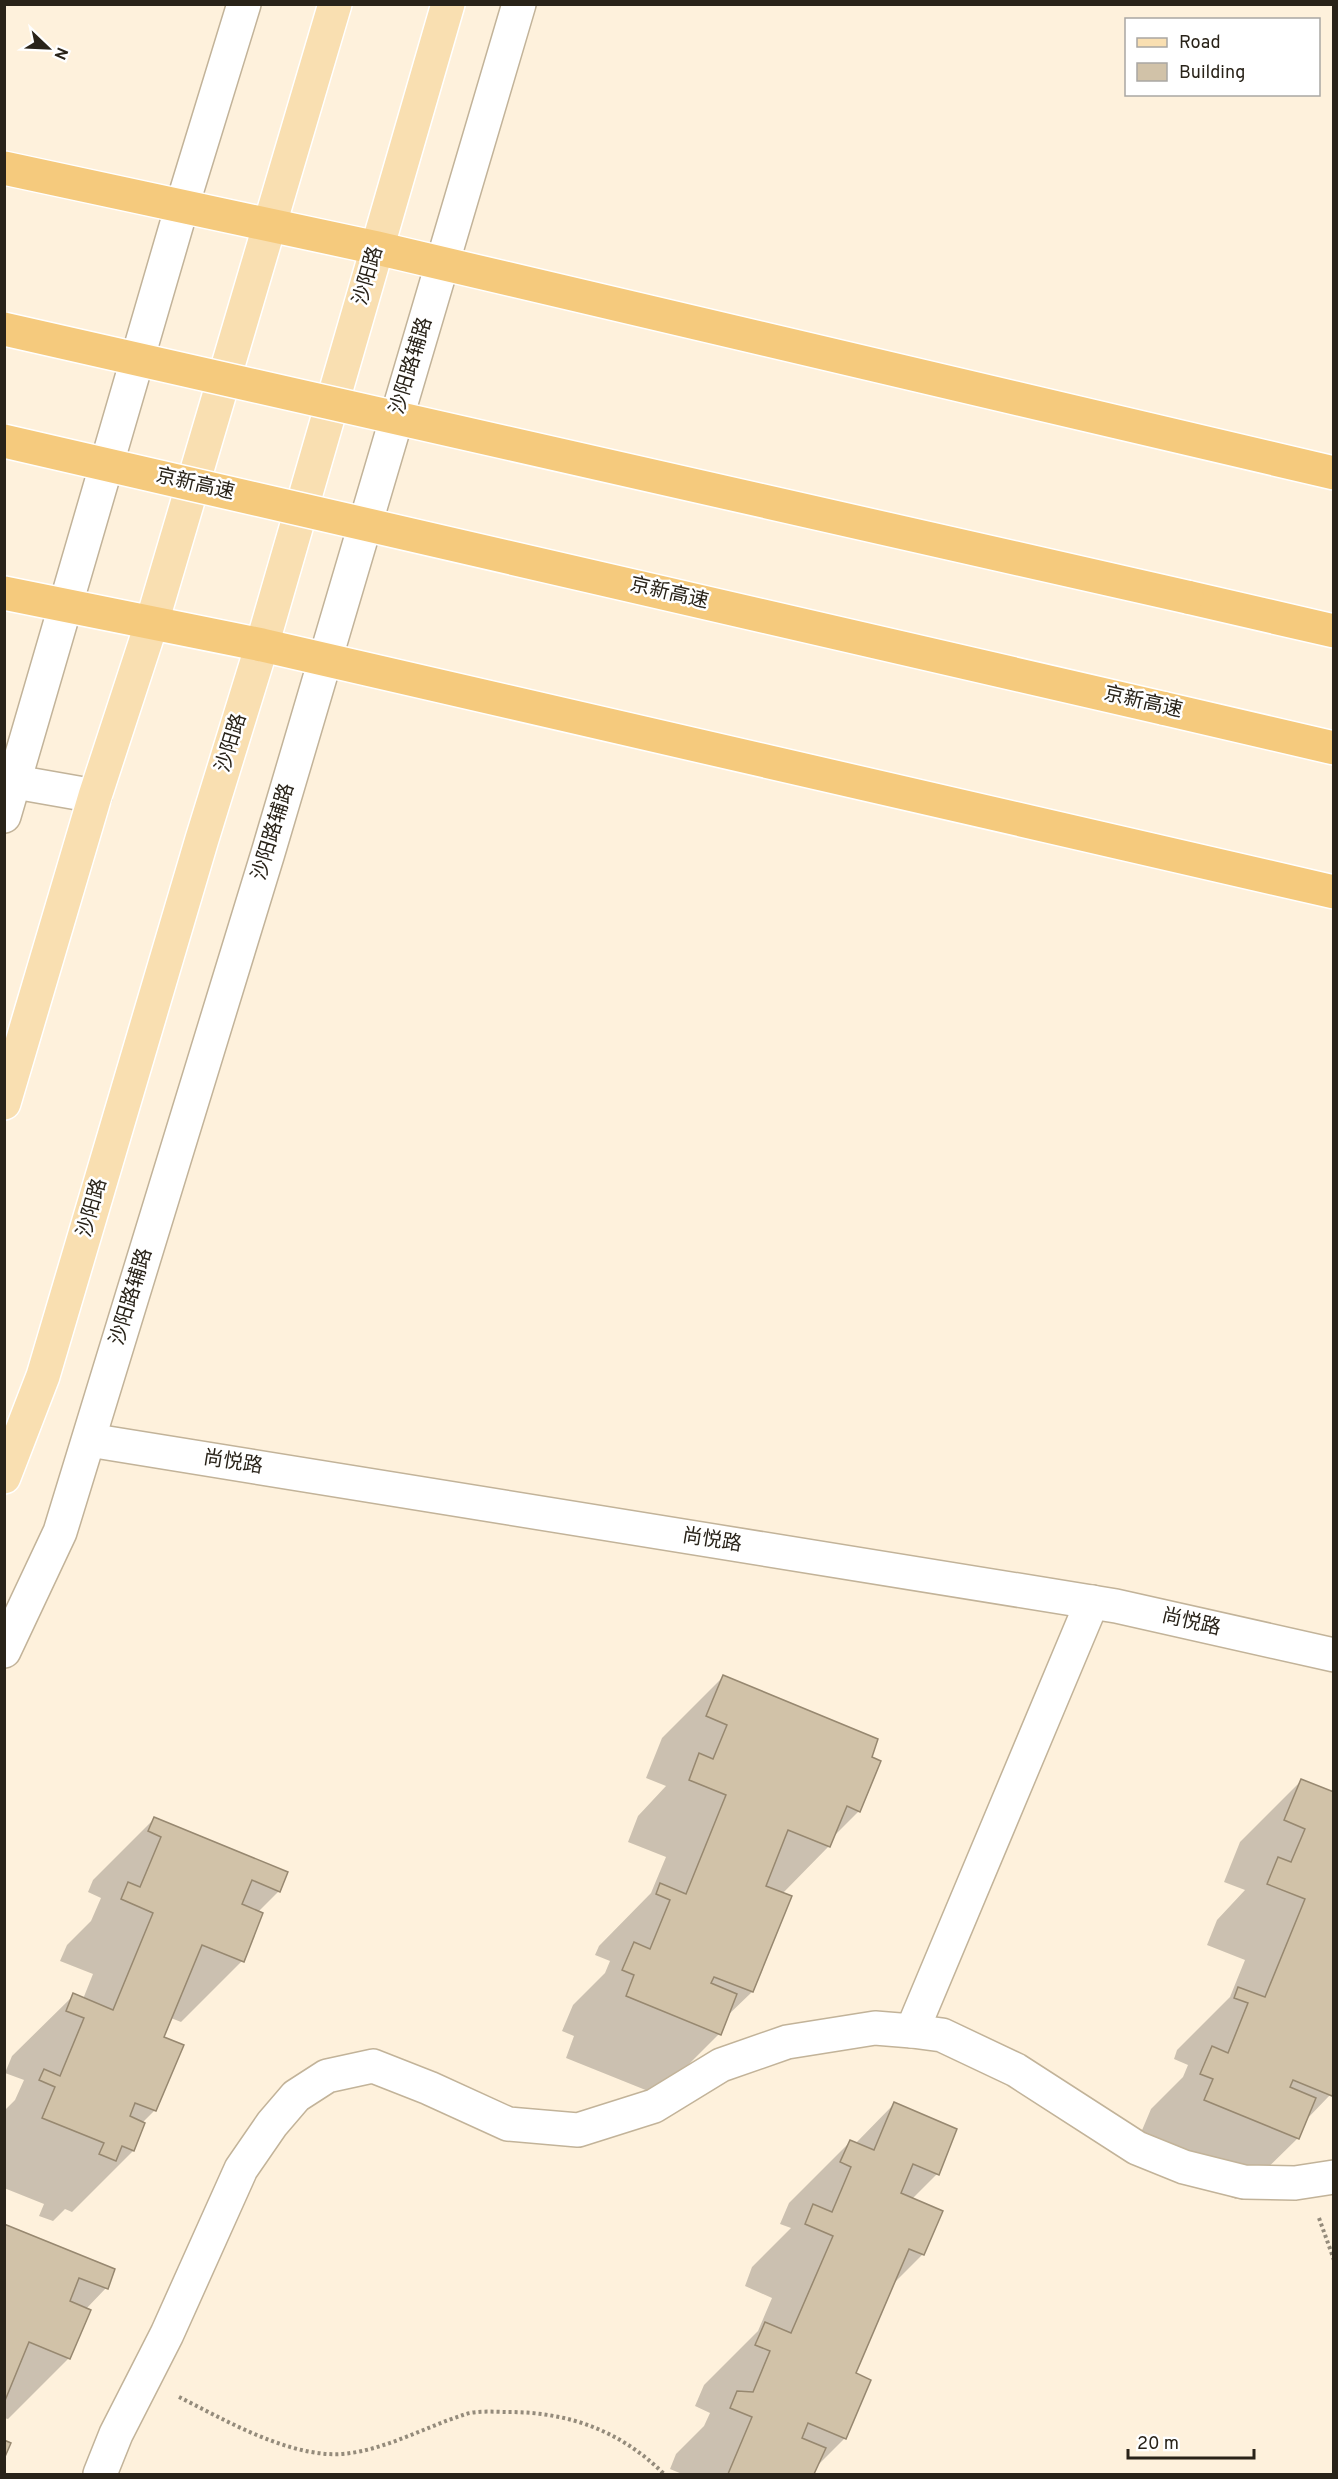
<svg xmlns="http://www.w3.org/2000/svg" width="1338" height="2479" font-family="Overpass,'Noto Sans SC',sans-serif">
	<rect width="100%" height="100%" fill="#fef1dc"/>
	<g fill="#0003">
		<path d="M723,1677L870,1758L859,1811L832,1838L829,1846L782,1894L790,1897L752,1992L726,2017L719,2034L658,2095L566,2058L574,2036L562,2031L573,2005L605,1973L610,1961L595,1955L599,1946L651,1893L666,1857L628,1842L638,1816L666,1786L646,1778L662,1738Z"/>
		<path d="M1301,1781L1330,2095L1305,2121L1298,2138L1236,2199L1144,2162L1140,2135L1151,2109L1183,2077L1188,2065L1174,2059L1177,2050L1230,1997L1245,1960L1207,1945L1217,1920L1245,1890L1224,1882L1240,1842Z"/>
		<path d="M154,1819L279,1891L258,1912L242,1961L181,2022L171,2018L162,2038L155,2110L142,2123L133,2151L72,2212L65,2209L53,2221L39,2216L44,2204L4,2188V2111L15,2100L24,2080L5,2073L12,2056L74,1995L83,1999L93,1974L60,1961L67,1945L91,1921L101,1898L88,1892L93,1880Z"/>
		<path d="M894,2104L937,2174L912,2199L923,2254L891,2286L854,2374L845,2438L816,2467L813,2474H682L670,2469L676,2454L704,2426L710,2413L695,2406L704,2385L758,2331L772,2298L745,2286L752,2267L791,2228L780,2224L789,2203L850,2142L855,2144Z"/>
		<path d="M4,2226L113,2270L106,2288L85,2310L69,2358L8,2419L4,2418Z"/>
	</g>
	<g fill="#d1c2a8" stroke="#978870" stroke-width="1.5">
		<path d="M723,1675L878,1739L872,1757L881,1761L860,1812L847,1806L830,1847L788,1830L766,1886L792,1896L753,1992L714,1977L711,1983L737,1994L721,2035L626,1996L634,1975L622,1970L634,1942L650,1949L670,1900L656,1894L660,1883L686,1894L726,1795L689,1780L699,1753L713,1759L727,1725L706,1716Z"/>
		<path d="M1301,1779L1334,1792V2092L1332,2096L1293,2080L1290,2087L1316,2098L1299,2139L1204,2100L1213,2079L1200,2074L1212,2046L1228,2053L1248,2003L1234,1998L1238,1987L1265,1997L1305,1899L1267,1884L1278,1857L1291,1862L1305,1829L1284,1820Z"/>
		<path d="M154,1817L288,1872L280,1892L252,1880L242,1904L263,1913L244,1962L202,1945L164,2037L184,2045L156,2111L135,2103L130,2116L145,2123L134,2151L122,2146L116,2161L99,2154L104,2143L42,2118L55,2087L39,2080L44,2069L60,2076L84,2018L66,2011L73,1993L113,2010L153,1913L121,1899L128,1882L140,1887L161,1837L148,1831Z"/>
		<path d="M894,2102L957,2129L939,2175L913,2164L901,2193L943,2211L924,2255L909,2249L856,2373L871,2380L846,2439L808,2423L802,2438L826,2448L814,2474H728L752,2417L730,2408L737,2391L753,2392L770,2351L755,2345L765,2322L791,2333L833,2236L805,2224L813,2204L832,2212L851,2167L840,2162L850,2140L874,2150Z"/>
		<path d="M4,2224L115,2269L108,2289L79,2278L70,2301L91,2310L70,2359L29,2342L4,2403Z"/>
		<path d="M4,2440L11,2443L4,2459Z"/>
	</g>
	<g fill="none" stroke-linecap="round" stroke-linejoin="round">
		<defs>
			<g id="minor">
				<path d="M4,780L95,796"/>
				<path d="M4,816L182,206L244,4"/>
				<path d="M89,1440L1116,1606L1334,1655"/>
				<path d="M4,1651L60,1532L268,853L519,4"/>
				<path d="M912,2031L1092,1602"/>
				<path d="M100,2474L116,2434L167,2334L241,2169L272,2124L296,2096L327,2076L373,2066L429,2088L508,2124L578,2130L654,2106L721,2065L787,2042L875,2028L912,2031L942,2035L1016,2070L1137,2148L1184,2167L1244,2182L1295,2183L1334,2177"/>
			</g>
			<g id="major">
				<path d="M4,1103L95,796L152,622L335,4"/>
				<path d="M4,1477L43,1376L202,839L262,645L448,4"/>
			</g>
			<g id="highway">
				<path d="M4,168L377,248L1334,473"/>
				<path d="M4,593L262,645L1334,892"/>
				<path d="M1187,597L1334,631"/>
				<path d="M1162,708L1334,748"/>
			</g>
		</defs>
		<use href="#minor" stroke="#c2b399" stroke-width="36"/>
		<use href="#major" stroke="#fff" stroke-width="36"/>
		<use href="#highway" stroke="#fff" stroke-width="36"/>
		<g stroke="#948b7b" stroke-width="4" stroke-dasharray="3 3" stroke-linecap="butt">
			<path d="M1319,2218L1334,2260"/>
			<path d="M179,2397C223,2419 278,2451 328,2454C372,2457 422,2428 463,2415C476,2410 494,2412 508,2412C569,2412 621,2431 664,2474"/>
		</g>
		<use href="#minor" stroke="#fff" stroke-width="33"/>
		<use href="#major" stroke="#f9dfb1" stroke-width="33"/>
		<use href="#highway" stroke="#f5ca7d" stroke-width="33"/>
		<defs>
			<g id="highway-bridge">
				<path d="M4,329L1187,597"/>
				<path d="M4,441L1162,708"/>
			</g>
		</defs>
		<use href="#highway-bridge" stroke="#fff" stroke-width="36" stroke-linecap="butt"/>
		<use href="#highway-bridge" stroke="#f5ca7d" stroke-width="33"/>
	</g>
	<g text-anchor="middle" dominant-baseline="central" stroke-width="5" stroke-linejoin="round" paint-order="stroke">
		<g font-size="20" fill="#292319" stroke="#fff">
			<text transform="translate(369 276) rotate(-74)">沙阳路</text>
			<text transform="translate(412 366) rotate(-73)">沙阳路辅路</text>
			<text transform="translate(195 485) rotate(13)">京新高速</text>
			<text transform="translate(669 594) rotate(13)">京新高速</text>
			<text transform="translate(1143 703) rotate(13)">京新高速</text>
			<text transform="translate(232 743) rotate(-73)">沙阳路</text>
			<text transform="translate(274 832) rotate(-73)">沙阳路辅路</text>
			<text transform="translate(93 1208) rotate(-74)">沙阳路</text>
			<text transform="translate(132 1297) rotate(-73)">沙阳路辅路</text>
			<text transform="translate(233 1463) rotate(9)">尚悦路</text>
			<text transform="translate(712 1541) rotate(9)">尚悦路</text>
			<text transform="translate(1191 1623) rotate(13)">尚悦路</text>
		</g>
	</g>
	<rect width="1338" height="2479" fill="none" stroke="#292319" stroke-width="12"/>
	<rect x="1125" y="18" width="195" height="78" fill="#ffffff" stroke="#a9a7a3" stroke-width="1.5"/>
	<rect x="1137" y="38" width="30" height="9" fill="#f9dfb1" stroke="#a9a7a3" stroke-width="1.5"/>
	<text x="1179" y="48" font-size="18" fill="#292319">Road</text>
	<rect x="1137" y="63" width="30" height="18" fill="#d1c2a8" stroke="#a9a7a3" stroke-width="1.5"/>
	<text x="1179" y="78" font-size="18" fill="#292319">Building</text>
	<g transform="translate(48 48) rotate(113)" stroke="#ffffff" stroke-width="4.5" paint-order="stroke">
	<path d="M0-4.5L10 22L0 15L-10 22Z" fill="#292319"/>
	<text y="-9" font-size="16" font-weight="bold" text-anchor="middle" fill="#292319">N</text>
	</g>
	<path d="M1128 2449v9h126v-9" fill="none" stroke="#292319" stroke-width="3"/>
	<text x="1137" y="2449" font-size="18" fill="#292319" stroke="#ffffff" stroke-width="4.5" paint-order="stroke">20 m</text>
</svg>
